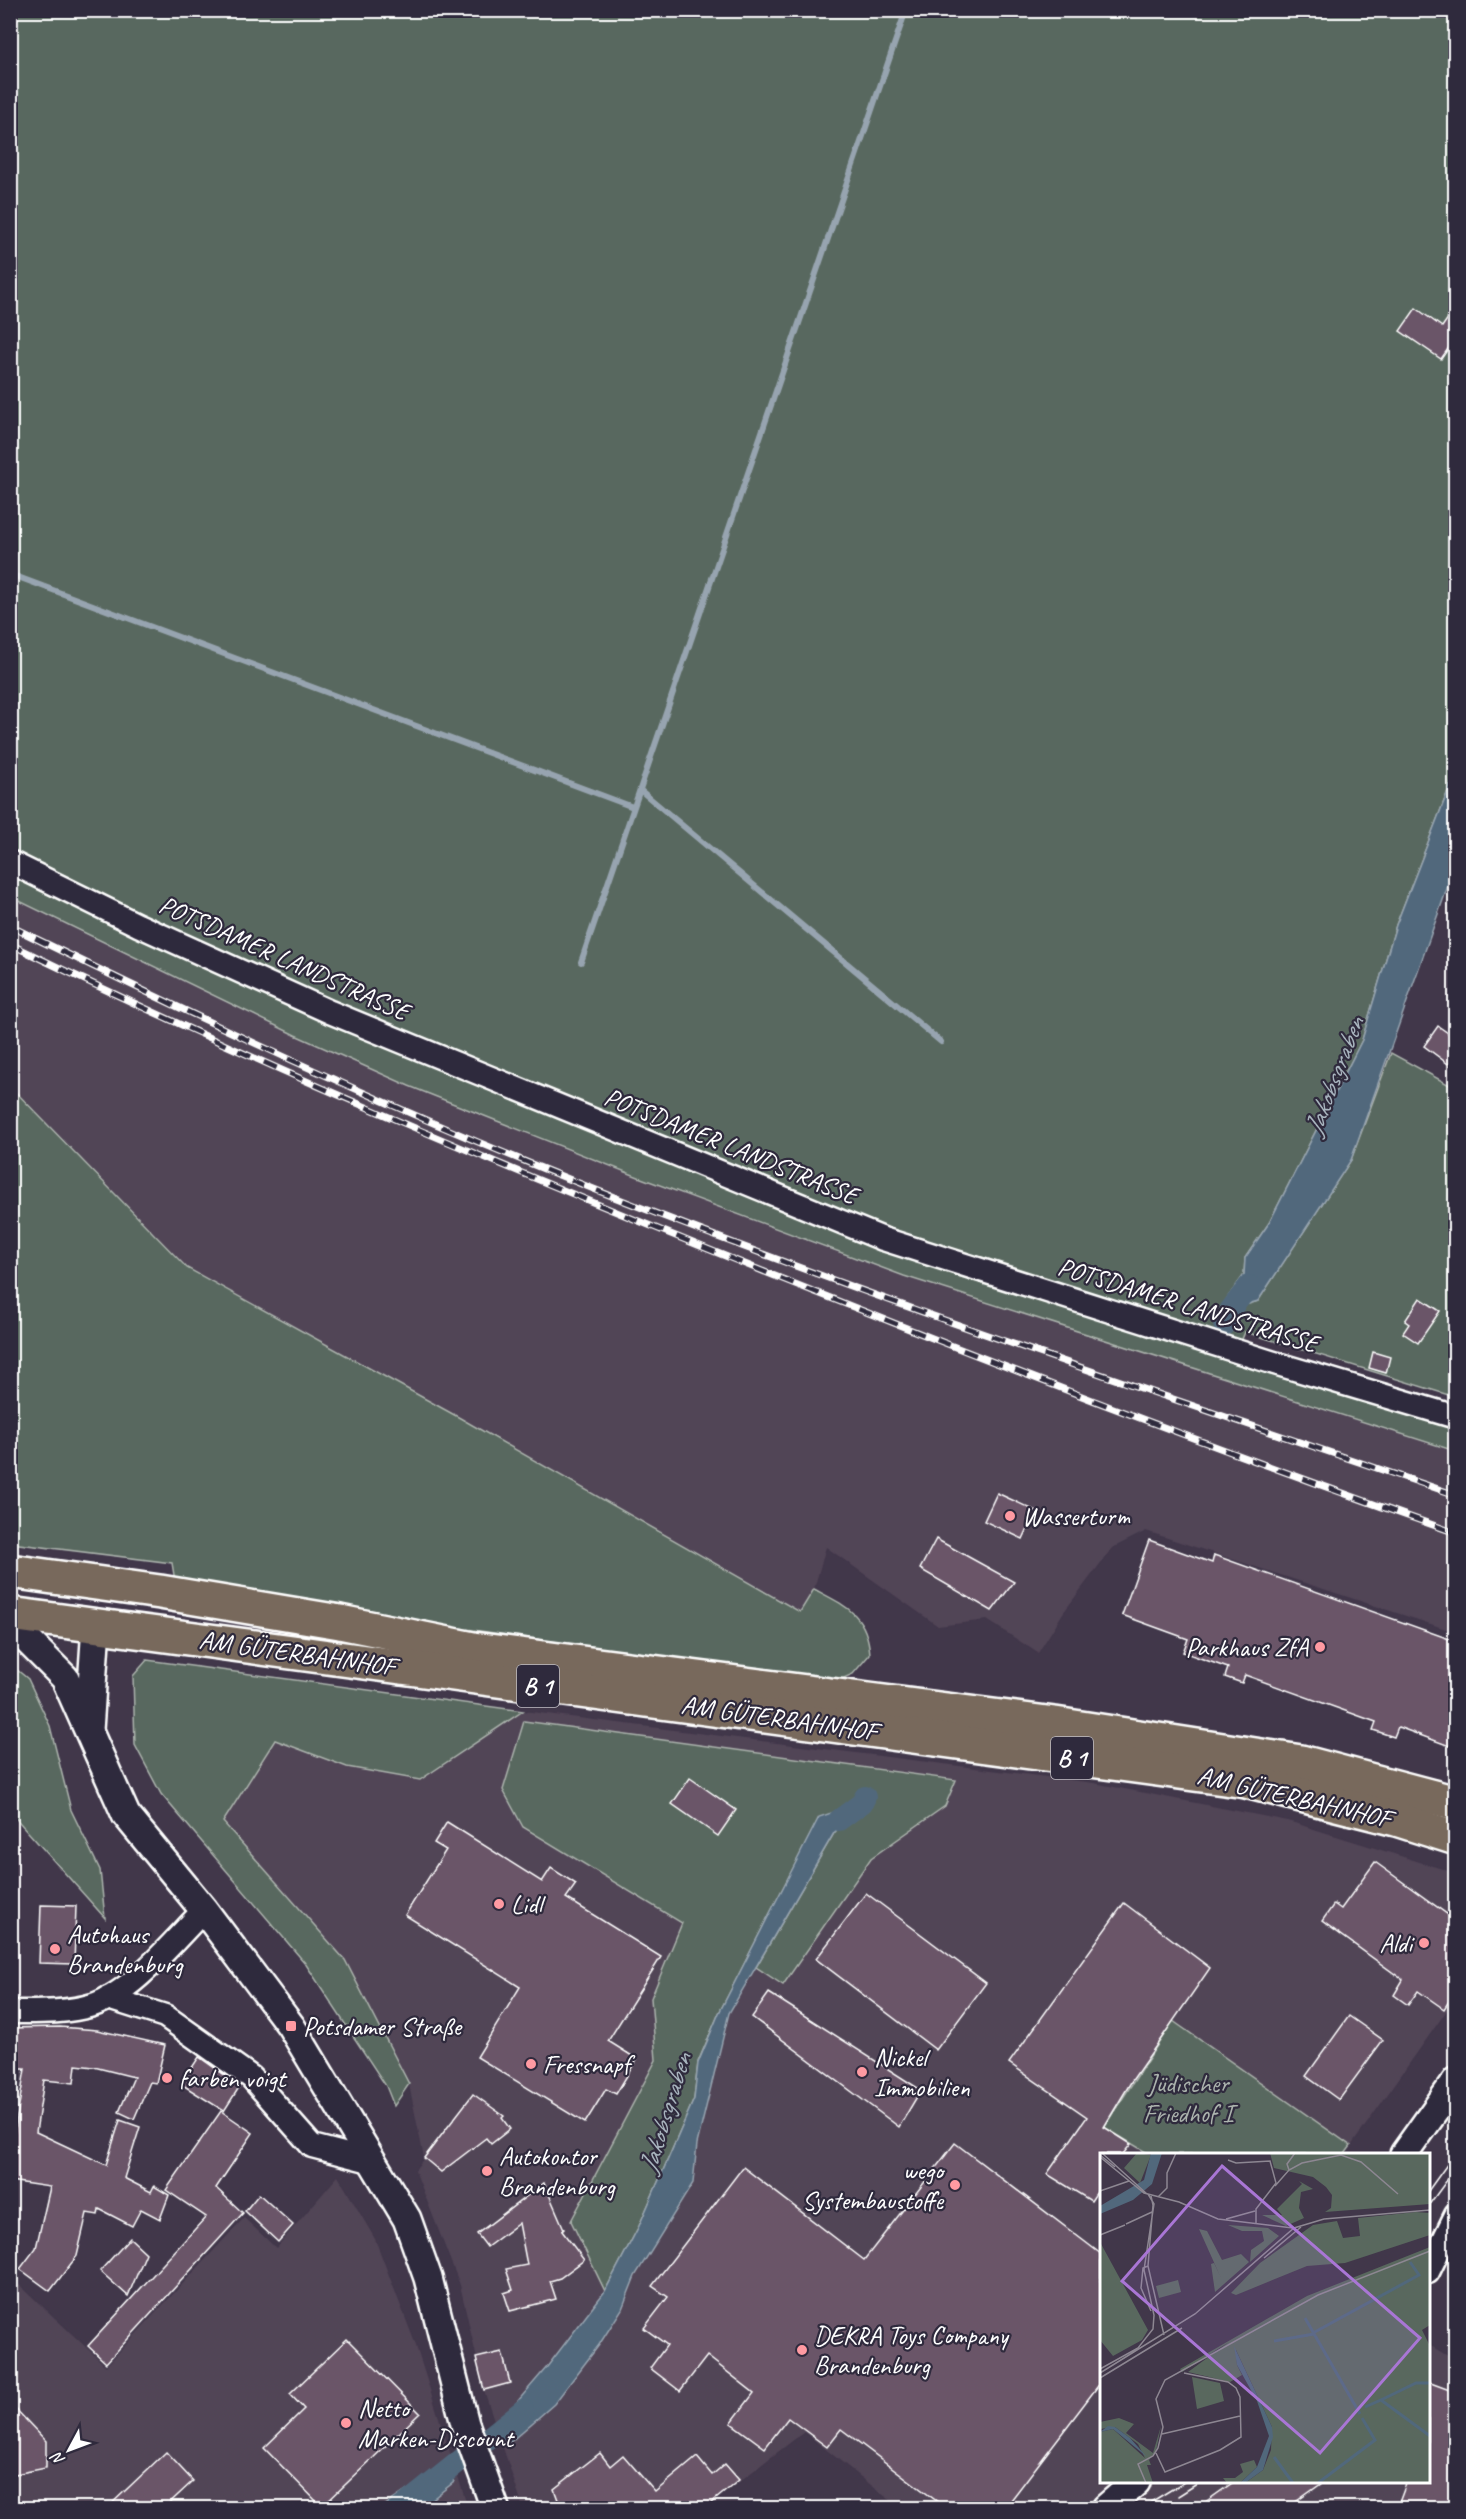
<svg xmlns="http://www.w3.org/2000/svg" width="1466" height="2519" font-family="Caveat,sans-serif">
	<rect width="100%" height="100%" fill="#41374a"/>
	<filter id="ink" filterUnits="userSpaceOnUse"><feTurbulence type="fractalNoise" baseFrequency=".0167" numOctaves="2"/><feDisplacementMap in="SourceGraphic" scale="12" xChannelSelector="R" yChannelSelector="G"/><feConvolveMatrix kernelMatrix="1 2 1 2 8 2 1 2 1" color-interpolation-filters="sRGB"/></filter>
	<g filter="url(#ink)">
		<g fill="#514456" fill-rule="evenodd">
			<path d="M10,897L295,1035L409,1086L641,1178L904,1276L1455,1451V1632L1146,1531L1112,1548L1063,1613L1038,1653L987,1620L938,1626L826,1547L814,1589L800,1612L460,1418L187,1268L11,1086Z"/>
			<path d="M523,1711L1094,1783L1288,1821L1455,1873V1999L1351,2146L1173,2021L1104,2126L1149,2154H1102V2482H1428L1429,2345L1455,2360V2508H900L804,2432L705,2508H523L484,2390L460,2285L415,2170L424,2158L409,2084L345,1960L223,1822L275,1739L347,1767H439ZM956,1780L945,1806L871,1858L783,1985L756,1967L729,2013L697,2144L693,2183L635,2276L622,2309L554,2404L499,2423L547,2367L605,2291L571,2221L656,2060L652,1998L682,1923L523,1827Z"/>
			<path d="M338,2176L375,2239L415,2343L468,2508H421L454,2483L443,2466L381,2508H11L10,2276L106,2366L244,2218L276,2248Z"/>
		</g>
		<g fill="#59685e" stroke="#acb4ae" stroke-width="1.5">
			<path d="M10,11H1455V773L1396,925L1362,1040L1269,1223L1245,1258L1244,1275L1227,1298L1232,1309L1258,1301L1351,1160L1391,1053L1455,1088V1397L1245,1332L1234,1359L1455,1425V1451L904,1276L641,1178L409,1086L295,1035L11,897Z"/>
			<path d="M10,1086L187,1268L460,1418L800,1612L814,1589C846,1606 867,1614 870,1654L853,1674L837,1681L466,1629L175,1581L172,1563L11,1543Z"/>
			<path d="M147,1660L523,1711L420,1780L347,1767L275,1740L223,1822L345,1960L409,2084L394,2106L386,2086L305,1963L161,1794L135,1745L133,1676Z"/>
			<path d="M10,1664L28,1679L50,1726L71,1810L100,1870L105,1918L11,1813Z"/>
			<path d="M524,1721L956,1780L945,1806L871,1858L783,1985L756,1967L834,1833L861,1804L819,1818L719,2013L698,2062L694,2099L639,2226L605,2291L571,2221L656,2060L651,1998L682,1923L523,1827L503,1790Z"/>
			<path d="M1173,2021L1351,2146L1345,2154H1149L1104,2127Z"/>
		</g>
		<g fill="#51687c" stroke="#97a4b0" stroke-width="1.5">
			<path d="M1455,773V866L1351,1160L1258,1301L1231,1309L1227,1298L1244,1275L1245,1258L1269,1223L1362,1040L1396,925Z"/>
			<path d="M862,1803L834,1833L729,2013L697,2144L693,2183L635,2276L622,2309L599,2345L554,2404L509,2443L499,2423L547,2367L605,2291L639,2226L694,2099L698,2063L719,2013L819,1817Z"/>
			<path d="M443,2466L454,2482L421,2508H381Z"/>
		</g>
		<g fill="none" stroke-linecap="round" stroke-linejoin="round">
			<g stroke="#97a4b0" stroke-width="6">
				<path d="M10,574L633,807"/>
				<path d="M640,790L941,1042"/>
				<path d="M581,962L906,10"/>
			</g>
			<g stroke="#51687c" stroke-width="22">
				<path d="M1224,1325L1231,1309L1249,1286"/>
				<path d="M839,1820L862,1803L865,1797"/>
				<path d="M401,2508L523,2410"/>
			</g>
		</g>
		<g fill="#6a5468" stroke="#fff" stroke-width="1.5">
			<path d="M1416,308L1442,327L1455,308V339L1441,359L1400,331Z"/>
			<path d="M1438,1026L1455,1038V1069L1424,1046Z"/>
			<path d="M1420,1298L1440,1311L1418,1343L1403,1333L1409,1324L1405,1321Z"/>
			<path d="M1373,1352L1390,1357L1386,1373L1369,1368Z"/>
			<path d="M997,1493L1036,1511L1023,1539L984,1521Z"/>
			<path d="M936,1539L1014,1582L992,1611L920,1569Z"/>
			<path d="M1149,1540L1212,1563L1214,1555L1455,1641V1748L1398,1727L1394,1737L1373,1730L1376,1722L1245,1675L1242,1683L1225,1677L1228,1668L1183,1652L1188,1639L1122,1615Z"/>
			<path d="M690,1778L736,1810L718,1836L672,1804Z"/>
			<path d="M447,1822L542,1882L551,1868L576,1884L566,1898L661,1957L608,2041L637,2059L616,2094L606,2089L585,2123L477,2057L520,1987L405,1915L446,1850L434,1843Z"/>
			<path d="M1375,1862L1455,1920V1992L1444,2009L1418,1991L1408,2005L1394,1995L1403,1980L1322,1921L1334,1904L1341,1909Z"/>
			<path d="M866,1893L986,1983L936,2050L816,1959Z"/>
			<path d="M1124,1903L1210,1968L1131,2082L1104,2127L1131,2144L1123,2154H1101V2186L1091,2201L1047,2174L1087,2117L1009,2063Z"/>
			<path d="M41,1905L76,1906L74,1964L39,1963Z"/>
			<path d="M769,1993L921,2090L899,2127L752,2017Z"/>
			<path d="M1349,2016L1383,2040L1339,2100L1306,2076Z"/>
			<path d="M60,2027L97,2030L165,2045L156,2083L150,2082L134,2119L119,2112L134,2077L94,2067L76,2065L74,2083L44,2080L36,2132L106,2165L120,2120L140,2127L124,2178L151,2192L154,2186L169,2195L160,2219L141,2209L132,2226L99,2209L98,2215L87,2213L77,2256L50,2291L20,2269L36,2248L50,2187L10,2181V2160L25,2069H10V2028Z"/>
			<path d="M199,2057L240,2086L224,2111L181,2084Z"/>
			<path d="M473,2094L504,2116L502,2118L510,2129L491,2144L486,2138L441,2172L424,2158Z"/>
			<path d="M221,2111L253,2133L216,2188L243,2213L106,2363L88,2346L206,2217L166,2190Z"/>
			<path d="M955,2143L1101,2254V2382L1005,2508H946L841,2429L827,2447L788,2418L765,2448L731,2423L754,2393L707,2356L680,2391L650,2368L667,2345L644,2328L668,2297L652,2286L743,2167L864,2260Z"/>
			<path d="M544,2183L564,2229L562,2231L584,2260L560,2278L550,2281L556,2299L510,2311L504,2293L513,2290L506,2269L527,2265L519,2223L487,2247L477,2234Z"/>
			<path d="M259,2194L293,2225L278,2242L245,2211Z"/>
			<path d="M130,2238L146,2253L128,2296L100,2271Z"/>
			<path d="M347,2339L420,2413L322,2507L264,2448L304,2409L290,2394Z"/>
			<path d="M502,2352L510,2383L484,2390L476,2358Z"/>
			<path d="M1428,2382L1455,2392V2497L1451,2508H1397L1407,2481H1428Z"/>
			<path d="M10,2403L46,2441V2468L10,2475Z"/>
			<path d="M166,2452L193,2481L164,2508H107Z"/>
			<path d="M600,2453L610,2466L623,2455L655,2492L697,2457L712,2475L725,2464L739,2480L705,2508H561L554,2489Z"/>
			<path d="M1235,2481H1325L1287,2508H1197Z"/>
		</g>
		<g fill="none" stroke-linecap="round" stroke-linejoin="round">
			<defs>
				<g id="minor">
					<path d="M10,862L138,925L330,1012L883,1239L1271,1362L1456,1417"/>
					<path d="M108,1998L165,2016L251,2077L312,2146L374,2162"/>
					<path d="M10,2012C38,2012 66,2013 93,2005C133,1992 175,1939 204,1910"/>
					<path d="M1428,2272L1456,2215"/>
				</g>
				<g id="tertiary">
					<path d="M10,1623L65,1678L126,1815L204,1910L291,2026L407,2219L428,2278L465,2424L495,2508"/>
					<path d="M89,1730L96,1626"/>
					<path d="M1404,2154L1456,2081"/>
					<path d="M1106,2508L1136,2482"/>
				</g>
				<g id="primary">
					<path d="M10,1571L160,1592L340,1622L473,1649L1055,1724L1301,1762L1456,1803"/>
					<path d="M10,1614L1246,1781L1396,1819L1456,1838"/>
				</g>
			</defs>
			<use href="#minor" stroke="#fff" stroke-width="27"/>
			<use href="#tertiary" stroke="#fff" stroke-width="32"/>
			<use href="#primary" stroke="#fff" stroke-width="38"/>
			<use href="#minor" stroke="#2f2a3d" stroke-width="22"/>
			<use href="#tertiary" stroke="#2f2a3d" stroke-width="27"/>
			<use href="#primary" stroke="#78695c" stroke-width="33"/>
			<g stroke="#fff" stroke-width="1.5">
				<path d="M1428,2191L1456,2152"/>
				<path d="M1428,2206L1456,2168"/>
				<path d="M1178,2496L1200,2482"/>
				<path d="M1141,2508L1184,2482"/>
			</g>
			<defs>
				<g id="rail">
					<path d="M10,926C174,1006 339,1085 507,1154C818,1282 1138,1387 1456,1495"/>
					<path d="M10,944C262,1067 520,1174 780,1278C1004,1367 1228,1454 1456,1533"/>
				</g>
			</defs>
			<use href="#rail" stroke="#fff" stroke-width="7"/>
			<use href="#rail" stroke="#2f2a3d" stroke-width="4.5" stroke-dasharray="14" stroke-linecap="butt"/>
		</g>
	</g>
	<g fill="#ff9aa2" stroke="#2f2a3d" stroke-width="2">
		<circle cx="1010" cy="1516" r="6"/>
		<circle cx="1320" cy="1647" r="6"/>
		<circle cx="499" cy="1904" r="6"/>
		<circle cx="1424" cy="1943" r="6"/>
		<circle cx="55" cy="1949" r="6"/>
		<rect x="285" y="2020" width="12" height="12" rx="3"/>
		<circle cx="531" cy="2064" r="6"/>
		<circle cx="862" cy="2072" r="6"/>
		<circle cx="167" cy="2078" r="6"/>
		<circle cx="487" cy="2171" r="6"/>
		<circle cx="955" cy="2185" r="6"/>
		<circle cx="802" cy="2350" r="6"/>
		<circle cx="346" cy="2423" r="6"/>
	</g>
	<g text-anchor="middle" dominant-baseline="central" stroke-width="4.5" stroke-linejoin="round" paint-order="stroke">
		<g fill="#2f2a3d" stroke="#c1bfc5" stroke-width="1.5">
			<rect x="517" y="1665" width="42" height="42" rx="4.5"/>
			<rect x="1051" y="1737" width="42" height="42" rx="4.5"/>
		</g>
		<g font-size="24" font-weight="bold" fill="#fff">
			<text x="538" y="1686">B 1</text>
			<text x="1072" y="1758">B 1</text>
		</g>
		<g font-size="26" fill="#fff" stroke="#2f2a3d">
			<text transform="translate(284 958) rotate(24)">POTSDAMER LANDSTRASSE</text>
			<text transform="translate(731 1146) rotate(22)">POTSDAMER LANDSTRASSE</text>
			<text transform="translate(1188 1305) rotate(17)">POTSDAMER LANDSTRASSE</text>
			<text transform="translate(297 1653) rotate(8)">AM GÜTERBAHNHOF</text>
			<text transform="translate(779 1718) rotate(8)">AM GÜTERBAHNHOF</text>
			<text transform="translate(1294 1797) rotate(13)">AM GÜTERBAHNHOF</text>
		</g>
		<g font-size="26" fill="#fff" stroke="#2f2a3d" text-anchor="start">
			<text x="1022" y="1516">Wasserturm</text>
			<text x="1308" y="1647" text-anchor="end">Parkhaus ZfA</text>
			<text x="511" y="1904">Lidl</text>
			<text x="67" y="1934">Autohaus<tspan x="67" dy="30">Brandenburg</tspan></text>
			<text x="1412" y="1943" text-anchor="end">Aldi</text>
			<text x="303" y="2026">Potsdamer Straße</text>
			<text x="874" y="2057">Nickel<tspan x="874" dy="30">Immobilien</tspan></text>
			<text x="543" y="2064">Fressnapf</text>
			<text x="179" y="2078">farben voigt</text>
			<text x="499" y="2156">Autokontor<tspan x="499" dy="30">Brandenburg</tspan></text>
			<text x="943" y="2170" text-anchor="end">wego<tspan x="943" dy="30">Systembaustoffe</tspan></text>
			<text x="814" y="2335">DEKRA Toys Company<tspan x="814" dy="30">Brandenburg</tspan></text>
			<text x="358" y="2408">Netto<tspan x="358" dy="30">Marken-Discount</tspan></text>
		</g>
		<g font-size="26" fill="#acb4ae" stroke="#2f2a3d">
			<text x="1188" y="2083">Jüdischer<tspan x="1188" dy="30">Friedhof I</tspan></text>
		</g>
		<g font-size="27" font-style="italic" fill="#a8b4be" stroke="#2f2a3d">
			<text transform="translate(1334 1076) rotate(-69)">Jakobsgraben</text>
			<text transform="translate(665 2113) rotate(-73)">Jakobsgraben</text>
		</g>
	</g>
	<g transform="translate(1100 2153)">
		<rect width="330" height="330" fill="#41374a"/>
		<path d="M37,0L51,2L40,30L24,15ZM170,0H330V51L225,59L231,55L232,42L226,34L213,24L174,15ZM199,28L213,36L201,39L199,55L204,65L186,73L162,62H182L177,56L202,31ZM316,59L330,60V82L245,110L207,113L136,142L131,140L160,110L213,72L237,68L243,85L260,83L258,65ZM128,72L168,75L179,83L150,109L151,97L164,88L162,78H142ZM99,76L107,78L122,107L141,101L149,109L115,139L111,111L114,110L121,125ZM0,89L48,177L42,187L13,203L0,187ZM330,94V172L322,177L330,193V330H145L163,317L171,297L172,274L136,197L137,212L142,222L130,229L88,219L129,189L82,219L80,216L207,143ZM78,127L81,139L59,145L56,133ZM92,224L120,230L124,248L97,256ZM19,265L34,271L26,280L53,300L61,273L56,298L49,307L51,312H47L53,330H0V279L13,276L45,305L38,291L15,274L0,276V269ZM154,307L157,314L140,330H127L123,325H135L143,319L140,311Z" fill="#59685e"/>
		<path d="M51,0H62L52,31L33,47L0,61V53L44,27ZM134,193L172,274L173,284L163,317L145,330H140L157,314L169,283L157,248L137,212ZM8,273L15,274L30,285L47,304L13,276L0,279Z" fill="#51687c"/>
		<path fill="none" stroke="#51687c" stroke-width="3" d="M205,165L260,261M213,180L319,122L310,109M174,188L214,181M281,247L316,230H330M265,254L281,247L330,283M174,304L193,330M218,330L275,287L262,265"/>
		<path fill="none" stroke="#8d8792" stroke-width="1.5" d="M2,0L47,41M0,2L15,14M0,4L44,40L79,49L118,66L193,75M128,7L136,10L170,8L176,30L156,56V71M189,17L187,11L195,0M175,33L189,17L202,10L241,2L261,9L298,41M0,38L29,28M51,43L53,52L48,113L64,182M58,44L67,35V20L76,0M126,66L155,58M26,71L52,59M0,82L25,72M164,105L201,74M48,113L43,115L41,135L51,158M0,216L38,195L53,176L54,162L44,117L54,51L48,41M0,220L95,161L194,75L224,66L330,57M0,225L82,175M62,281L140,263M56,300L65,319L120,297L141,284L140,244L136,235L128,229L84,220M46,330L38,311L53,303L58,295L63,274L56,246L65,227L218,142L330,98"/>
		<path fill="#a976d5" fill-opacity="0.15" stroke="#a976d5" stroke-width="3" d="M122,13L320,185L220,300L22,128Z"/>
		<rect width="330" height="330" fill="none" stroke="#fff" stroke-width="3"/>
	</g>
	<rect width="1466" height="2519" fill="none" stroke="#2f2a3d" stroke-width="36"/>
	<rect x="18" y="18" width="1430" height="2483" fill="none" stroke="#fff" stroke-width="2" filter="url(#ink)"/>
	<g transform="translate(69 2450) rotate(229)" stroke="#2f2a3d" stroke-width="4.5" paint-order="stroke">
	<path d="M0-4.5L10 22L0 15L-10 22Z" fill="#ffffff"/>
	<text y="-9" font-size="16" font-weight="bold" text-anchor="middle" fill="#ffffff">N</text>
	</g>
</svg>
